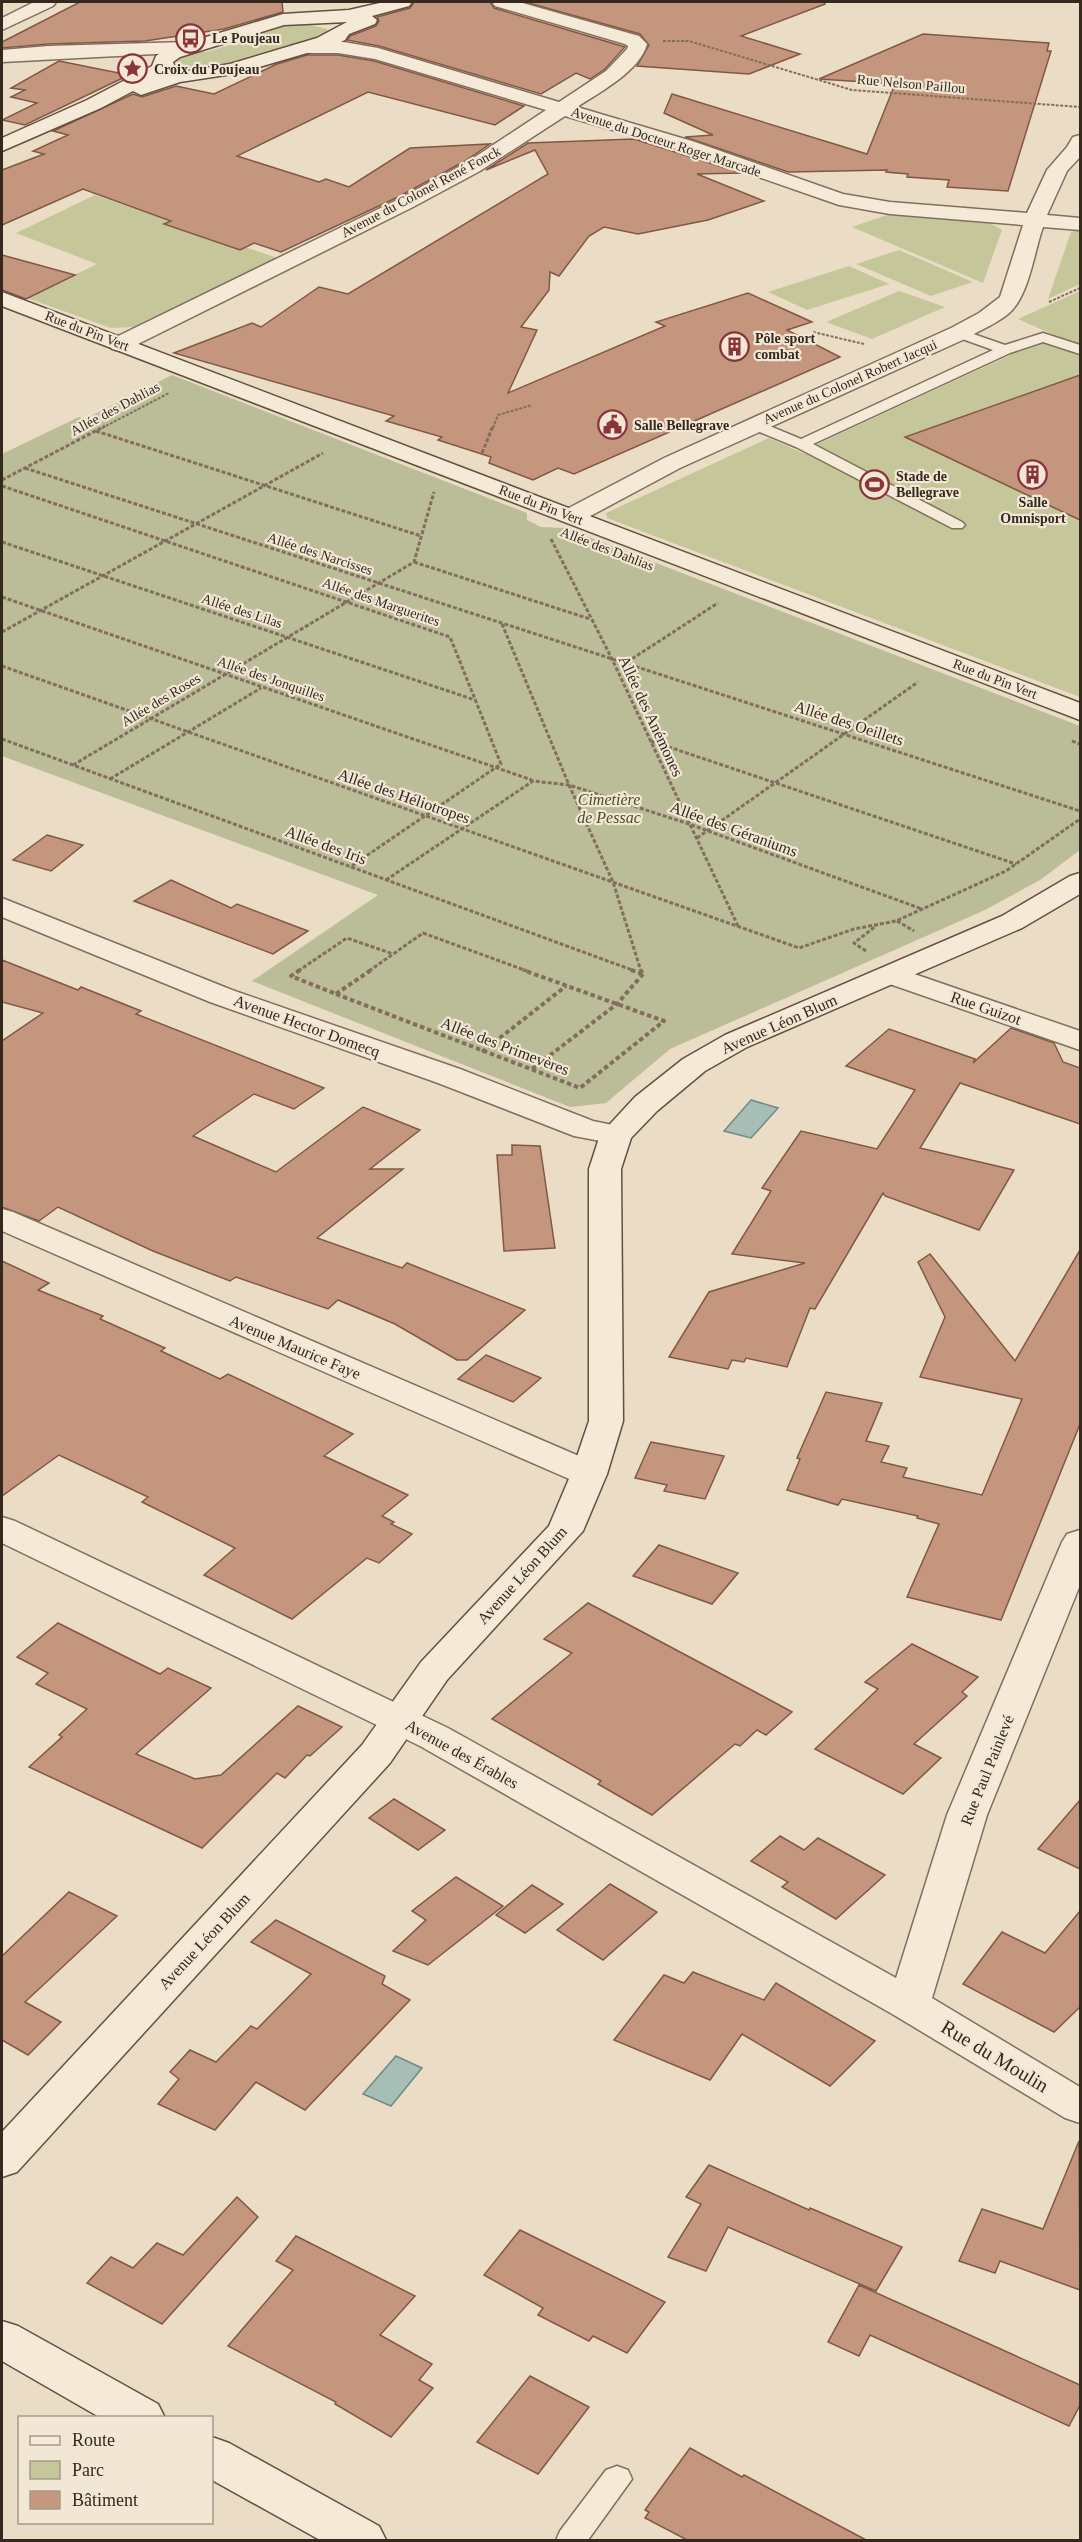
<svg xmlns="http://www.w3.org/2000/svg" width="1082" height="2542" font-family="'Times New Roman',serif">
	<rect width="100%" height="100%" fill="#eadcc5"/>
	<g fill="#c5c79a">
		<path d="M302,23L327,29L329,34C318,42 299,45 285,49C263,56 193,84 176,61L177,57L191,51L206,52L244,41L243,36L283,25Z"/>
		<path d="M95,195L277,258L135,327L111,328L27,298L97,264L16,233Z"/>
		<path d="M890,214L990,223L1002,230L983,283L852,227Z"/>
		<path d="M1077,230L1080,231V284L1048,299L1071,232Z"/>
		<path d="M899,250L973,282L931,296L856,264Z"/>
		<path d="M849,266L889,284L807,310L768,292Z"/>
		<path d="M899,291L945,307L872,339L826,322Z"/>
		<path d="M1080,291V697L607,518L606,513L769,438L805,454L822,448L817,444L1054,335L1018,319Z"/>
	</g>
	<path fill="#bbbc98" d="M172,375L527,513V520L541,527L565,528L1080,726V850L1040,880L985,910L670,1049L606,1103L570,1107L252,981L378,895L2,756V454L79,417L85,419Z"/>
	<g fill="#a6beb5" stroke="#6e8b82" stroke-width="1.5">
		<path d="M751,1100L778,1108L751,1138L724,1131Z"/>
		<path d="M396,2056L422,2068L391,2106L363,2094Z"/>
	</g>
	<g fill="#c5967e" stroke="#805845" stroke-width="1.5">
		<path d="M80,2H282L283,12L224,29L145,41L48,44L2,48V42Z"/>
		<path d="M414,2H490L494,8L625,47L605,69L590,79L576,73L541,94L379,46L347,40L350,36L376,26L379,21L377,17L410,8Z"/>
		<path d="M525,2H824L825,4L741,36L800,54L749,74L637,66L649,45L640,34Z"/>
		<path d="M923,34L1049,43L1047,51H1051L1008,191L947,187L949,180L907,177L908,174L886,172L887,170L788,172L685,137L713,135L664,113L672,94L867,154L895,84L819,79Z"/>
		<path d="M307,55H338L374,61L524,106L495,125L368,92L237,156L319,182L326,179L349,187L410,148L490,144L465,161L398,197L281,252L254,243L240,250L164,224L171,221L83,189L2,225V170L44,154L33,151L68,135L53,131L133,94L142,97L176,86L214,94L277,64Z"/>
		<path d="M59,61L129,75L25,125L2,120L37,103L11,97L25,90L11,88Z"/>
		<path d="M634,139L741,173L697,174L764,201L708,220L638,234L604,227L589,236L559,276L550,272L549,290L521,327L537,330L508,393L665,326L656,322L748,293L812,322L787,330L840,357L574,474L558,468L533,480L489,463L491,457L438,440L442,437L386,421L394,416L174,353L252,323L261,327L319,287L348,294L548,174L535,150L486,170L528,143Z"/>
		<path d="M2,255L75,275L26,299L2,290Z"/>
		<path d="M1080,375V520L905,437Z"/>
		<path d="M47,835L83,845L51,871L13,860Z"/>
		<path d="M171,880L231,908L237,904L308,931L273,954L134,901Z"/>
		<path d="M2,960L78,990L81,987L141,1011L136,1014L324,1088L294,1109L254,1094L193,1136L276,1172L363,1107L420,1130L370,1169H403L317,1238L402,1268L407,1263L525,1310L467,1360H457L395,1324L338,1300L328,1309L236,1277L230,1281L153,1251L58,1207L39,1221L2,1207V1041L43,1013L2,1002Z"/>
		<path d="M1011,1028L1054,1043L1063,1062L1080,1068V1124L960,1083L920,1148L1014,1170L979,1230L885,1196L883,1193L815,1309L810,1308L787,1367L746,1358L744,1362L732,1360L728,1369L669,1357L709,1292L805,1263L732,1254L771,1191L762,1188L801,1131L877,1149L915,1090L846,1066L889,1029L975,1059L973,1063Z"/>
		<path d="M512,1145L540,1146L555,1248L504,1251L497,1155H512Z"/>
		<path d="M1080,1250V1424L1001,1620L907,1597L939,1524L917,1518L918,1516L842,1499L838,1505L787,1490L800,1459L797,1458L826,1392L882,1403L866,1441L889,1446L881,1462L907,1468L903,1477L982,1495L1022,1399L920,1377L945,1317L918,1262L930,1254L1015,1361Z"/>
		<path d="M2,1261L49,1283L38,1290L103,1316L100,1319L165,1348L161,1351L220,1379L228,1374L353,1434L324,1456L408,1495L382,1516L394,1522L391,1524L412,1534L379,1563L367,1558L292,1619L204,1575L235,1548L142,1502L148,1497L59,1455L2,1496Z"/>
		<path d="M486,1355L541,1378L513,1402L458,1379Z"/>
		<path d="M651,1442L724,1456L705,1499L664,1491L667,1485L635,1478Z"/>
		<path d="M659,1545L738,1573L712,1604L633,1576Z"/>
		<path d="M588,1603L757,1693L792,1712L766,1735L757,1730L740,1746L735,1744L652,1815L598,1784L601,1781L492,1719L572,1653L544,1639Z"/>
		<path d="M58,1623L160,1674L168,1668L211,1688L136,1754L195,1779L221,1775L298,1706L342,1727L310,1756L307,1755L285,1778L277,1773L202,1848L29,1767L62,1737L59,1735L87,1709L36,1684L48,1673L17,1657Z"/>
		<path d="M912,1644L978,1677L962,1692L967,1696L914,1744L941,1758L903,1794L815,1749L878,1689L865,1682Z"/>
		<path d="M394,1799L445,1830L418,1850L369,1818Z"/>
		<path d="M1080,1800V1869L1038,1849Z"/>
		<path d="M780,1836L804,1850L818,1838L885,1875L836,1919L782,1887L788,1882L751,1861Z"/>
		<path d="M456,1877L503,1906L428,1965L393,1951L426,1920L412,1911Z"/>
		<path d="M610,1884L657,1912L603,1960L557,1930Z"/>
		<path d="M532,1885L563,1904L525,1933L496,1915Z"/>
		<path d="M69,1892L117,1916L25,2002L61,2022L28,2055L2,2040V1956Z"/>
		<path d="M1080,1911V2007L1054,2032L963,1984L1002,1932L1045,1953Z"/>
		<path d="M276,1920L385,1976L382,1984L410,2000L305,2110L256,2082L215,2130L158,2104L179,2079L170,2072L190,2050L216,2062L251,2026L257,2029L311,1974L251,1942Z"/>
		<path d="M693,1972L764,2000L776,1983L875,2041L830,2086L742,2034L710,2080L614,2040L664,1975L684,1983Z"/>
		<path d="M1079,2141L1080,2290L1000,2261L995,2273L959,2261L982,2209L1043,2229Z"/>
		<path d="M709,2165L809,2210L810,2208L902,2247L876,2291L728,2227L706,2271L668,2257L701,2204L686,2197Z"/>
		<path d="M237,2197L258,2217L162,2324L87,2283L111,2257L133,2268L157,2243L183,2255Z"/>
		<path d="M520,2230L665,2302L627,2353L593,2336L589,2341L538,2315L543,2308L484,2275Z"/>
		<path d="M296,2236L415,2296L380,2335L432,2364L419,2380L433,2388L391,2437L335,2404L336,2402L228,2346L293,2270L276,2261Z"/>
		<path d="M859,2285L1080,2385V2405L1069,2426L870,2335L859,2356L828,2342Z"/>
		<path d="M530,2376L589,2407L538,2474L477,2442Z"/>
		<path d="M690,2448L742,2477L744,2475L868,2541H689L645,2518L649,2512L645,2510Z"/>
	</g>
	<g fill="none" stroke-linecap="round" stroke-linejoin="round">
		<defs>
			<g id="lane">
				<path d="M959,329L1005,345L1043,333L1080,345V354L1043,342L1010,353L813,444L962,522L965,525L962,528H952L796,447L750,428L748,425L755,421L760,422L801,439L993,350L954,336L952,333Z"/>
				<path d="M617,2466L628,2470L632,2479L588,2540H556L560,2531L606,2470Z"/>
			</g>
			<g id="street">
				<path d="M34,2H56L53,6L2,30V18Z"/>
				<path d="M492,2H519L639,36L647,44C640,71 600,92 577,107L695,142L843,194L890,202L1027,213L1047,170L1067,147L1073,137L1080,135V157L1067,171L1047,215L1080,218V230L1043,227C1034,252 1029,297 1008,314C996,324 980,330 967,338L680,468L581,521L572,523L563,521L560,516L563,511L664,458L951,328L979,313L1000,297L1023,225L890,214L839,205L681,150L565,116L480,171L413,207L128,349L120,351L112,349L109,344L112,339L399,199L466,163L546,110L375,59L338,53H293L291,49L293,45L338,41L378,48L559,102L606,71L627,49L628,46L625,44L495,6Z"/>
				<path d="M187,42L194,44L196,48L194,52L2,62V50L48,46Z"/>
				<path d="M2,898L232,990L460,1069L593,1121L627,1128L632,1135L627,1142L616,1144L574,1136L438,1083L210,1002L2,917Z"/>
				<path d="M891,966L1080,1031V1050L881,981L876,975L881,969Z"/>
				<path d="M2,1209L13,1212L602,1466L607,1474L602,1482L589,1485L576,1482L2,1231Z"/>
				<path d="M2,1517L15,1521L448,1728L896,1978L947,1815L1062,1542L1067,1534L1080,1530V1585L987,1815L932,1998L1080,2087V2123L1065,2118L894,2015L420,1746L2,1543Z"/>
			</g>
			<g id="secondary">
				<path d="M384,2H412L409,6L372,16L377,20L375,24L349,34L345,40L331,46L239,73L180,82L141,95L133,91L101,108L2,151V138L87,100L152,66L156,56L166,49L283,14L349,10ZM347,22L317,38L230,64L164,75L174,65L173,62L180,57L284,25Z"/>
				<path d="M2,292L1080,703V720L2,306Z"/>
				<path d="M1080,873V894L1022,928L747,1047L705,1071L657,1111L631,1138L621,1169L623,1421L607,1474L583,1531L447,1680L390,1763L17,2172L2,2177V2132L362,1745L421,1662L549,1526L571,1474L589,1421V1169L600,1135L635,1097L683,1059L725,1035L1002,916L1070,876Z"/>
				<path d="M2,2321L18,2326L158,2404L165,2418H101L2,2361Z"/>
				<path d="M212,2437L229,2443L379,2526L386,2540H320L212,2480Z"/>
			</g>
		</defs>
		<use href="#lane" stroke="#836e5d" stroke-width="3"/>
		<use href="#street" stroke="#836e5d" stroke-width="3"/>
		<use href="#secondary" stroke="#655040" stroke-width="3"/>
		<g stroke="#836e5d" stroke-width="2" stroke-dasharray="3 1.5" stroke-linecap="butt">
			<path d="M663,41H689L852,90L1080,107"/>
			<path d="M1049,302L1080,288"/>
			<path d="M813,332L864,344"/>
			<path d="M102,428L169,393"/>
			<path d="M493,428L498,415L532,405"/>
		</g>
		<g stroke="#836e5d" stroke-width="3" stroke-dasharray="4 2" stroke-linecap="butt">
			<path d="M96,431L421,536"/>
			<path d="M482,453L493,426"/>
			<path d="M25,468L1080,811"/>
			<path d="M2,480L105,426"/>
			<path d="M2,486L450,637L501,764L350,867"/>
			<path d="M551,539L611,657L738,926"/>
			<path d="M2,542L475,700"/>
			<path d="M414,562L590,619"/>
			<path d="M2,597L532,780"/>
			<path d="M502,624L569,785L613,882L641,971"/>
			<path d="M2,632L323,453"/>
			<path d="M627,662L718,603"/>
			<path d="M2,666L799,948L854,929L896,921L1006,871L1080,819"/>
			<path d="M2,739L635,971"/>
			<path d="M651,741L1016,864"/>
			<path d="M1072,741L1080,744"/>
			<path d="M73,765L414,562L434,492"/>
			<path d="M110,779L261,688"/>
			<path d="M697,838L918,682"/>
			<path d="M386,880L533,781L569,785L689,824L922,909"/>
			<path d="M897,921L914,931"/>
			<path d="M866,951L854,943L876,926"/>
			<path d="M298,971L347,938L393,954"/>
			<path d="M369,971L423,933L527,971"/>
		</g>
		<g stroke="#836e5d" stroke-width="4" stroke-dasharray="4.5 3" stroke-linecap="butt">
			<path d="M300,970L291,976L336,994"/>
			<path d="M631,970L643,974"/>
			<path d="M641,970L642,973"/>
			<path d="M336,994L580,1088L664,1021L523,970"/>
			<path d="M336,994L371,970"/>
			<path d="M482,1052L566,986"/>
			<path d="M532,1069L617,1004L643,974"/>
		</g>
		<use href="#lane" fill="#f5ead7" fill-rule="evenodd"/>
		<use href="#street" fill="#f5ead7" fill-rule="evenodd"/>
		<use href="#secondary" fill="#f5ead7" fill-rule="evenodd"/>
	</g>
	<defs>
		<symbol id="bus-ring" viewBox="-11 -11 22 22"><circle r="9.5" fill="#f2e7d4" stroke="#8c3239" stroke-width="1.5"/><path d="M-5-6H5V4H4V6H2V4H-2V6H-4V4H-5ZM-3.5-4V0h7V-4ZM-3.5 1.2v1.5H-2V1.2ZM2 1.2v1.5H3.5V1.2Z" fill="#8c3239"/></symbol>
		<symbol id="sight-ring" viewBox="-11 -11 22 22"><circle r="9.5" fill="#f2e7d4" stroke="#8c3239" stroke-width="1.5"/><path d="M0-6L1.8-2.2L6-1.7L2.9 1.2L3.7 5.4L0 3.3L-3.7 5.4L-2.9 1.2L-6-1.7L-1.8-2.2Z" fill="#8c3239"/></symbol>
		<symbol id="building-ring" viewBox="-11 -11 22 22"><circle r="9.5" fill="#f2e7d4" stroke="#8c3239" stroke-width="1.5"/><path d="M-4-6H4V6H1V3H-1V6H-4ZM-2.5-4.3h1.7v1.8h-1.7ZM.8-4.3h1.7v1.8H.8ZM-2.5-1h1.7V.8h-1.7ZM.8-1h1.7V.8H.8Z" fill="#8c3239"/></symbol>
		<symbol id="civic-ring" viewBox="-11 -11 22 22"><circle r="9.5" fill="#f2e7d4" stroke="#8c3239" stroke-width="1.5"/><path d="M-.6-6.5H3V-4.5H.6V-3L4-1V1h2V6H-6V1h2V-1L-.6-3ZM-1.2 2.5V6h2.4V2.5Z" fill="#8c3239"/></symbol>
		<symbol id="stadium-ring" viewBox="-11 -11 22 22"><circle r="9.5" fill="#f2e7d4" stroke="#8c3239" stroke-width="1.5"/><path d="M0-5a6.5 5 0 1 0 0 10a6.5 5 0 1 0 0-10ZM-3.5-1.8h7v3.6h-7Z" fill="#8c3239"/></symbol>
	</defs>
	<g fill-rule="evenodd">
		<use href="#bus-ring" x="174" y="22" width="33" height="33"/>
		<use href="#sight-ring" x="116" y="52" width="33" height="33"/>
		<use href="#building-ring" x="718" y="330" width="33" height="33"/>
		<use href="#civic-ring" x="596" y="408" width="33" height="33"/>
		<use href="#building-ring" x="1016" y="458" width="33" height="33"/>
		<use href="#stadium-ring" x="858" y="468" width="33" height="33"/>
	</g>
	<g text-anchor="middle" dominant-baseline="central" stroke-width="4.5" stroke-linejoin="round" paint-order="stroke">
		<g font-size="14" font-weight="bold" fill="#34281f" stroke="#f2e7d4" text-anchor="start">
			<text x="212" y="38">Le Poujeau</text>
			<text x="154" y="69">Croix du Poujeau</text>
			<text x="755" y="338">Pôle sport<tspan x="755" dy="16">combat</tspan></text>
			<text x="634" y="425">Salle Bellegrave</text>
			<text x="896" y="476">Stade de<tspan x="896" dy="16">Bellegrave</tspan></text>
			<text x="1033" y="502" text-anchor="middle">Salle<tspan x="1033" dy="16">Omnisport</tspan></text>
		</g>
		<g font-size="14" fill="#34281f" stroke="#f2e7d4">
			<text transform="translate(911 84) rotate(5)">Rue Nelson Paillou</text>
			<text transform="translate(666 142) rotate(18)">Avenue du Docteur Roger Marcade</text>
			<text transform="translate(421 192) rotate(-28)">Avenue du Colonel René Fonck</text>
			<text transform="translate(87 331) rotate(21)">Rue du Pin Vert</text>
			<text transform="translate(850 382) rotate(-24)">Avenue du Colonel Robert Jacqui</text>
			<text transform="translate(115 409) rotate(-28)">Allée des Dahlias</text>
			<text transform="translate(541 505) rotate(21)">Rue du Pin Vert</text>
			<text transform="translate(607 549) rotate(21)">Allée des Dahlias</text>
			<text transform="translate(320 554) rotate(18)">Allée des Narcisses</text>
			<text transform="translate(381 602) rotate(19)">Allée des Marguerites</text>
			<text transform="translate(242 611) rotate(18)">Allée des Lilas</text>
			<text transform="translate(271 679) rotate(19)">Allée des Jonquilles</text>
			<text transform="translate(995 679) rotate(21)">Rue du Pin Vert</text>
			<text transform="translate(161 700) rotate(-31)">Allée des Roses</text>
		</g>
		<g font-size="16" fill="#34281f" stroke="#f2e7d4">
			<text transform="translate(651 716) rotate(65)">Allée des Anémones</text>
			<text transform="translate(849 723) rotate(18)">Allée des Oeillets</text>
			<text transform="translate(404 796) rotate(19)">Allée des Héliotropes</text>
			<text transform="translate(734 829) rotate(20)">Allée des Géraniums</text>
			<text transform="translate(326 845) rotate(20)">Allée des Iris</text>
			<text transform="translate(986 1008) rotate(19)">Rue Guizot</text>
			<text transform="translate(779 1024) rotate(-24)">Avenue Léon Blum</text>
			<text transform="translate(307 1026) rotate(20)">Avenue Hector Domecq</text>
			<text transform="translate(505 1046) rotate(21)">Allée des Primevères</text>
			<text transform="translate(295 1347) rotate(23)">Avenue Maurice Faye</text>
			<text transform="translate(522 1575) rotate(-48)">Avenue Léon Blum</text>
			<text transform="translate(462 1754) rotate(29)">Avenue des Érables</text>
			<text transform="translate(987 1770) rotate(-68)">Rue Paul Painlevé</text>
			<text transform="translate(204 1941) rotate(-47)">Avenue Léon Blum</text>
		</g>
		<g font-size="16" font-style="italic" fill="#484f28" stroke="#f2e7d4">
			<text x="609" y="799">Cimetière<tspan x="609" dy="18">de Pessac</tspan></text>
		</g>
		<g font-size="20" fill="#34281f" stroke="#f2e7d4">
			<text transform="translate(995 2056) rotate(31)">Rue du Moulin</text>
		</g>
	</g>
	<rect width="1082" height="2542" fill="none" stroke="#34281f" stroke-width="6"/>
	<rect x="18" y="2416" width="195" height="108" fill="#f2e7d4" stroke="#a69b8c" stroke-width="1.5"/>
	<rect x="30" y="2436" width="30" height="9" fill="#f5ead7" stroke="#a69b8c" stroke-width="1.5"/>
	<text x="72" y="2446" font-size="18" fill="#34281f">Route</text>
	<rect x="30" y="2461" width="30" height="18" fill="#c5c79a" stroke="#a69b8c" stroke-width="1.5"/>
	<text x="72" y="2476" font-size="18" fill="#34281f">Parc</text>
	<rect x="30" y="2491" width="30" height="18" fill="#c5967e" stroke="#a69b8c" stroke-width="1.5"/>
	<text x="72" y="2506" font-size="18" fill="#34281f">Bâtiment</text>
</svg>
